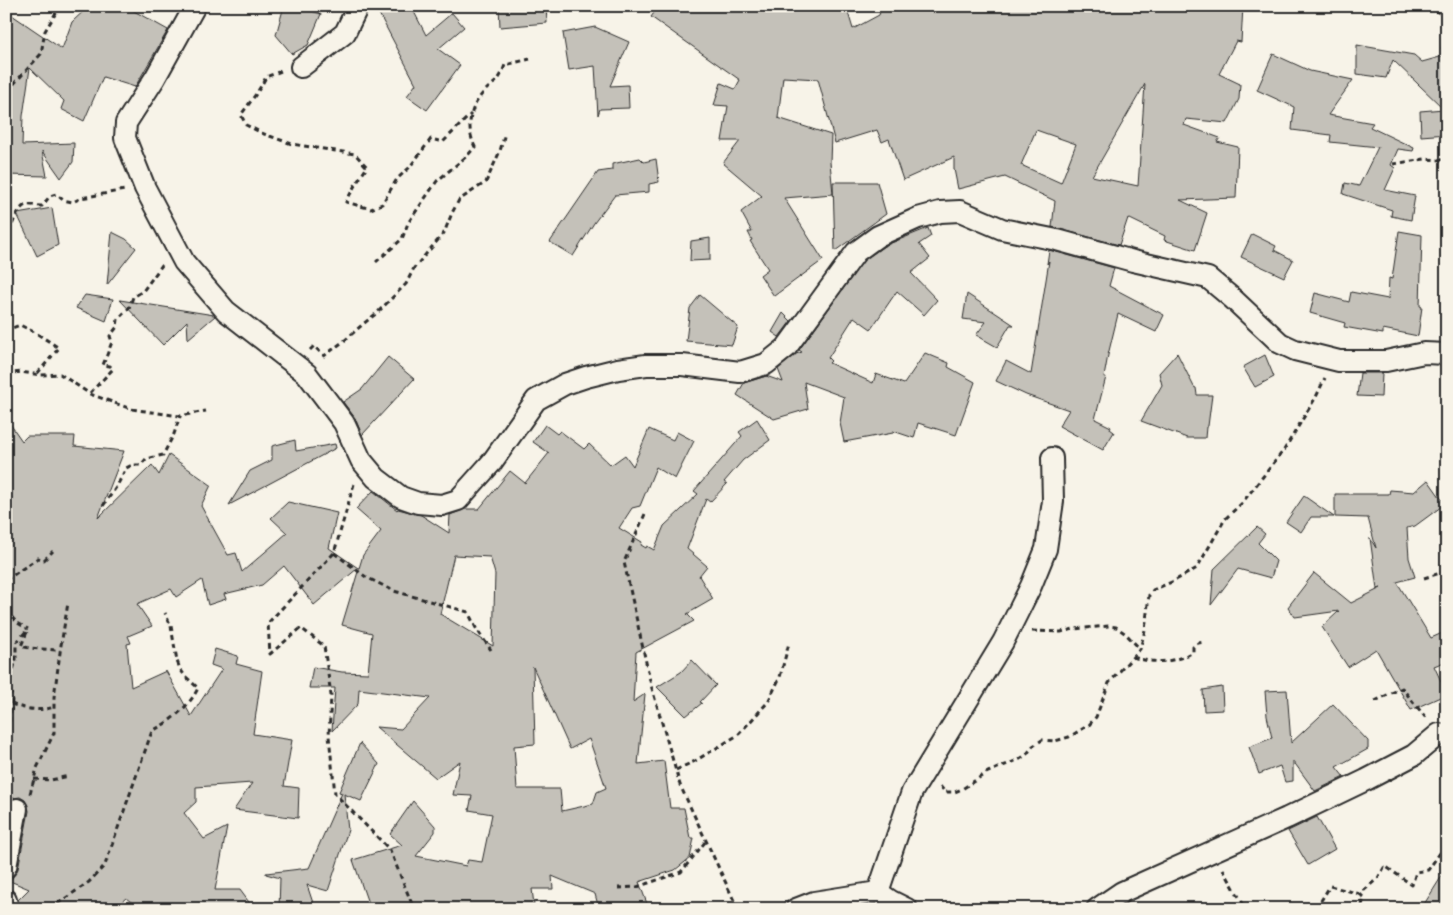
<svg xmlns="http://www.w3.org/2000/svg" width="1453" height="915" font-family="Delius,sans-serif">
	<rect width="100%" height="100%" fill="#f7f3e8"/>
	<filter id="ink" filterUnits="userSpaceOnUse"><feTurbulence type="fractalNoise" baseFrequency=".02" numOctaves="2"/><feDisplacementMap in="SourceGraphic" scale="10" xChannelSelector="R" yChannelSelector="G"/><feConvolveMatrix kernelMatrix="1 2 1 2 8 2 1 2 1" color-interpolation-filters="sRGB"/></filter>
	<g filter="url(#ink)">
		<g fill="#c4c1b9" stroke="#2b2b2b" fill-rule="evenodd">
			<path d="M89,6H125L168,30L135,87L103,77L84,121L61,109L64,101L30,68L23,116L22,145L74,143L73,162L61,178L42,151L47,176L6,175V11L62,49L72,22Z"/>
			<path d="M284,6H295L321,14L308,45L292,54L276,35Z"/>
			<path d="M375,6H411L426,35L452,13L464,27L438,49L460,65L427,110L407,96L416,84Z"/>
			<path d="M499,6H546L547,23L500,27Z"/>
			<path d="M659,6H846L853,29L879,15L882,6H1243L1241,42L1236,41L1219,74L1240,84L1239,99L1227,123L1186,119L1184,125L1220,138L1217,142L1238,147L1236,198L1180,200L1207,213L1195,250L1164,240L1165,236L1128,218L1119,245L1052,227L1055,201L1005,177L958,189L954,169V157L903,180L889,139L882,142L877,130L835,143L818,79L783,77L778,118L831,135L830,162L833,194L784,198L823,260L774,296L760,275L768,269L750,241L752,240L748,232H752L741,212L762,196L723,163L740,141H722L728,106L714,105L721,83L735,89L740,80L651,17ZM1145,84L1138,186L1092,176ZM1036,130L1076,144L1061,183L1021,165Z"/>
			<path d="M595,27L629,42L610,86L628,85L629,108L600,109L598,115L595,66L569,70L563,33Z"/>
			<path d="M1357,45L1414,55L1422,62L1447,55V134L1421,136L1420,111L1444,109L1393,60L1386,78L1357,74Z"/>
			<path d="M1273,54L1310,71L1353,80L1328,115L1373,123L1370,127L1414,148L1413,151L1398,149L1391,165L1395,168L1385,190L1415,196L1411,220L1391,216L1392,210L1343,194L1345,183L1359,186L1378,147L1330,142L1331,135L1292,130L1294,107L1257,90Z"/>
			<path d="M640,158L644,162L656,159L659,182L649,184V192L615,195L594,223L573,256L550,242L598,172L612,170V164Z"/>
			<path d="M833,182H877L886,214L835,251Z"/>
			<path d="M52,208L58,245L37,256L17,214Z"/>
			<path d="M928,228L931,236L919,244L930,258L911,273L937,300L924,315L897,291L871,329L854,317L828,358L831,361L829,363L873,383L876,374L904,384L925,353L949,363L948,367L975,382L956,435L918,423L914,438L893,431V433L844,442L840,423L844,397L804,382L808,409L774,419L737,395L744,383L766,376L783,382L778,369L796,354L802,352L799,350L864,260L884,246Z"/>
			<path d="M1399,231L1422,235L1420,306L1422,307L1418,336L1383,329V334L1344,327L1345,323L1310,313L1315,293L1349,302L1351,292L1388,299L1389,278L1392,279Z"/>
			<path d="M112,232L126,239L136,248L107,285Z"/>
			<path d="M1252,234L1276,246L1274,250L1293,260L1284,277L1241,257Z"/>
			<path d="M710,238V260L690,261L691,241Z"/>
			<path d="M1049,250L1114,268L1109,286L1164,315L1156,332L1118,314L1108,355L1104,377H1106L1095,419L1111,427L1110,429L1114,432L1103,450L1059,426L1069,410L1026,395L996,381L1006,361L1031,374L1049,261L1047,264Z"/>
			<path d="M967,294L1014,325H1010L997,347L976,335L986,322L963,319Z"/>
			<path d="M85,295L113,299L106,321L76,308Z"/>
			<path d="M700,295L738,327L732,345L686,341L690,308Z"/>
			<path d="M120,300L214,315L215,316L188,339L187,321L163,345Z"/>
			<path d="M783,313L791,321L779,337L772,332Z"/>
			<path d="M1177,353L1194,387L1196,388L1197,395H1212L1208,426L1206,427L1205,438H1187L1141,421L1162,385L1159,373Z"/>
			<path d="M1265,355L1274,377L1255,387L1243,367Z"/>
			<path d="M388,357L414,379L362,435L355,418L343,402L362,389Z"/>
			<path d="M1360,373H1382L1381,397L1357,396Z"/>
			<path d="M6,418L22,441L27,436H75L74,446L124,451L98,518L152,465L159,475L169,455L211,485L201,506L228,555L236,553L242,572L287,533L271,518L288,502L337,513L329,548L358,568L314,605L284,566L262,585L224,594L226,599L208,605L202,580L176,597L171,589L137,604L152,626L128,636L131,643L127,644L131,687L166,671L191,716L222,669L211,665L215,649L238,656L236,664L262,671L253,734L292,740L284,786L299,788L298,818L234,810L252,783L196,787V802L184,813L204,839L227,827L215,890H240L254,909H140L126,898L113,909H34L19,903L18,900L29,889L10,881L18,869L29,811L28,806L25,800L20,797L13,798L6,805V713L8,712L12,625L6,630Z"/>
			<path d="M757,419L770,440L743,460L724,482L727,484L710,502L706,499L687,549L707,566L699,576L713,599L687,614L694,621L636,652L633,702L645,694L638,764L664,761L670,808H684L690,838H694L690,858L675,870L639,882L649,909H599L595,894L552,876L553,889H532L534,905L507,909H370L353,860L402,845L390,834L413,801L435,826V832L416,856L466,866L468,860L482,862L492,814L469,810L472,796L453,795L460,761L436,778L376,727L401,729L430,698L359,689L358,704L332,731L335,688H309L313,667L342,672L368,673L372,633L342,625L363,555L381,531L356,509L373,491L397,510L398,509L421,515L449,533L450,515L465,509H479L510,471L525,483L549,453L533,442L545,425L557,434L560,431L584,449L589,444L611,465L625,455L633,466L649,429L673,440L677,432L694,441L675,479L656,467L640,506L632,508L619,528L642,542L641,545L646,548L647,546L654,550L664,526L698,494L694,491L742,436L739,432ZM454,555L490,557L495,574L493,646L440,614ZM533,667L570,749L589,739L606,788L597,792L593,804L562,811L560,789H517L514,746L535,744Z"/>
			<path d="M295,440L296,451L335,444L336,448L229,505L250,471L272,460V446Z"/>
			<path d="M1428,480L1445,504L1415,526L1407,528L1409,558L1415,577L1397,582L1431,638L1447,631V661L1434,666L1447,694L1411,710L1376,649L1348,667L1322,627L1339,611L1295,617L1288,607L1314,573L1351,603L1381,588L1377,589L1370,538L1376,548L1368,518L1335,517V494H1389L1390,490L1414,492Z"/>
			<path d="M1304,496L1334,517H1311L1301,532L1286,522Z"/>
			<path d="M1257,527L1265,534L1258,543L1276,561L1271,578L1238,569L1211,605L1214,569Z"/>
			<path d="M692,660L716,685L700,702L702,703L686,716L657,687L681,672Z"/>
			<path d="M1222,687L1223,710L1204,711L1203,690Z"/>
			<path d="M1287,690L1291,743L1333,704L1368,741V749L1336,767L1344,777L1315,791L1293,761V781L1285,782L1280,766L1259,774L1249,747L1272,738L1267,716L1265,691Z"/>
			<path d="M360,743L379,764L361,801L344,794L348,830L328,891L307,885L315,909H279L280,878L266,874V873L309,868L342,793L339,792Z"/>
			<path d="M1317,817L1335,849L1308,865L1288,831Z"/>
			<path d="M1447,868V909H1421Z"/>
		</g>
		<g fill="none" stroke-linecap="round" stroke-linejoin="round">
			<defs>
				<g id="street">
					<path d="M195,6L155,78L126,123L125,138L145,188L184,262L226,311L307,374L344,423L361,460L376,478L401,497L418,503L442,505L458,500L492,462L536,400L565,384L586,377L618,369L646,365H682L740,372L766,364L786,348L856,252L878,236L918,218L940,212L960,211L1002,229L1057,240L1133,261L1208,278L1232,298L1280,343L1295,350L1339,361H1386L1424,353L1447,354"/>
					<path d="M301,67L345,33L358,6"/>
					<path d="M6,867L17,809"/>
					<path d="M878,892L912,792L1003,642L1031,586L1046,549L1053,501L1052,458"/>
					<path d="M6,900L8,909"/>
					<path d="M796,909L814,902L878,892L891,901L907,909"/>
					<path d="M1097,909L1122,892L1287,818L1366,780L1414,755L1439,734"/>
				</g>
			</defs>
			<use href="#street" stroke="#2b2b2b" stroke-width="24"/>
			<g stroke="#2b2b2b" stroke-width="3" stroke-dasharray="5 4" stroke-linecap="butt">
				<path d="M1429,6L1441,14L1447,21"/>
				<path d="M1442,49L1447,38"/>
				<path d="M281,71L266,77C259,91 250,102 241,115L246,125L264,134L292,144L355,154L367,167L354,187L346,202L371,209L382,204L397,179L409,168L431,139L443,142L471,114"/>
				<path d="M6,89L11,87L41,54L45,31L60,6"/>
				<path d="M1393,164L1425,159L1441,160L1447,156"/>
				<path d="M6,241C10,232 16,208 26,205C30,204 37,206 42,206L50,196L56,194L63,200L73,202L81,198L125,190"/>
				<path d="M376,262L402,239L408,223L437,181L467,156L475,147C466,128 469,108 484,92C495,80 498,85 505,65L530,59"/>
				<path d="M6,323L12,328L20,325L36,333L59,348L36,375"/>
				<path d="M310,350L314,346L324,356L344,341L363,324L377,313L406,284L414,268L444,233L452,213L459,200L486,182L500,151L505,133"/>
				<path d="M6,374L21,372L40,375L60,374L90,394L131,409L180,416L206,411"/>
				<path d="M90,393L113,369L110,366L103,365L112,342L110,336L117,327L118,319L129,308L133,297L143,291L162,265"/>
				<path d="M354,484L334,553L268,623L270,654L301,628L324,646L331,695L329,736L335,794L390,850L414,909"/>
				<path d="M103,506L117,486L126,468L132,465H141L146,459L163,455L174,434L180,416"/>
				<path d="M645,514L624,562L651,685L680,785L738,909"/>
				<path d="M334,553L366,577L394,591L468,612L476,628L491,650"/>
				<path d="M1424,578L1447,571"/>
				<path d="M6,580L38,558L44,560L53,551"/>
				<path d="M6,610L16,622L28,629"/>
				<path d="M1032,631L1061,632L1074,629L1109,626L1116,627L1126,634L1140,649"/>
				<path d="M27,632L21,646C34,650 47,648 60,651"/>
				<path d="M1133,657C1154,664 1174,663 1193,652V647L1198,643L1205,642"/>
				<path d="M1375,701L1402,688L1426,718"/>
				<path d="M11,704C25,709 40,712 54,707"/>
				<path d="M6,758L12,698L9,686L16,659V643L28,629"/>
				<path d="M676,770L695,761L738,735L768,702L780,677L789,643"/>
				<path d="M34,779L51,780L69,776"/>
				<path d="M940,786L945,792H955L962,789L988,772L1020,759L1027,754L1033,746L1042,740L1055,741L1069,737L1089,725L1096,717L1109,683L1140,649L1145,630L1149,595L1153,590L1174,581L1197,568L1225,519L1242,503L1284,450L1316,397L1325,378"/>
				<path d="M30,794L37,768L54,733V697L61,645L68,603"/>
				<path d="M1445,803H1447"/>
				<path d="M1223,869L1246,909"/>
				<path d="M618,888L637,887L681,872L706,841"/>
				<path d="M1360,894L1364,898L1361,909"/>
				<path d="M50,909L89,882L105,865L152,731C170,722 190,706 198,688L185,676L180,669L177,661L171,626L165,613"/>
				<path d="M1316,909L1330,886L1360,894L1378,878L1385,866L1412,885L1416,872L1428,870L1440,853L1447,856"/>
			</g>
			<use href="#street" stroke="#f7f3e8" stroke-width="20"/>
		</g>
	</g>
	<rect width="1453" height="915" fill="none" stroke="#f7f3e8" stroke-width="25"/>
	<rect x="12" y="12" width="1428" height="890" fill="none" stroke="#2b2b2b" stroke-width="2" filter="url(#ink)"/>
</svg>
